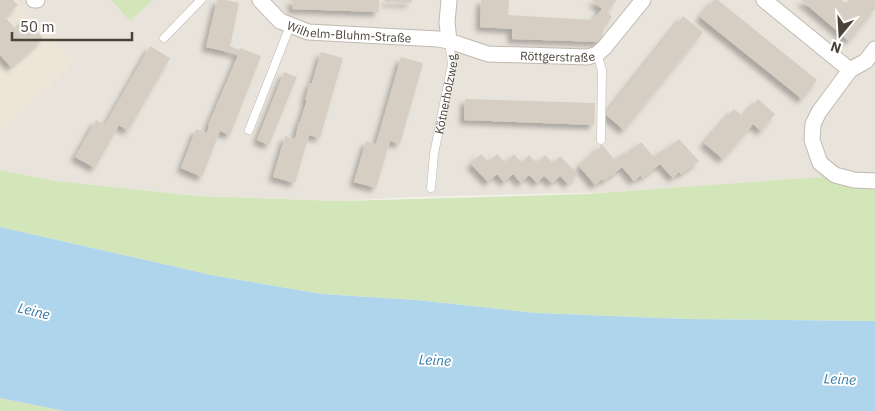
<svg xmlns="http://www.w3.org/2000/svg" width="875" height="411" font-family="'IBM Plex Sans',sans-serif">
	<defs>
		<filter id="shadow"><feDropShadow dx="-4.5" dy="4.5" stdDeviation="2.5" flood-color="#0004"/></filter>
	</defs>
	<rect width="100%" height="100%" fill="#f5f2ed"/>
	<path fill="#e9e4db" d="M0,0H875V186L417,197L339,201L198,196L56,181L0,170Z"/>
	<path fill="#ede6d8" d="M0,0H13L75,62L0,132Z"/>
	<g fill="#d3e6b9">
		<path d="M111,0H153L130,21Z"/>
		<path d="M0,170L56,181L198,196L339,201L586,194L822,177L854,186H875V321L685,319L537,313L416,300L322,294L216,276L0,227Z"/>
		<path d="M0,398L64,411H0Z"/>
	</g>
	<path fill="#afd5ec" d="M0,227L216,276L322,294L416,300L537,313L685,319L875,321V411H64L0,398Z"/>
	<g fill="#d6cec3" filter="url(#shadow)">
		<path d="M0,0H13L18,5L5,17L16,29L26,19L43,38L11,67L0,55Z"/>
		<path d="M217,0H226L239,3L230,46L239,50L240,48L261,56L230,135L220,131L202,177L181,168L196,129L207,133L209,126H208L238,55L228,51V52L206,47Z"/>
		<path d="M288,0H379V12L292,9L293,2Z"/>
		<path d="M385,0H412L411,3L385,2Z"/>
		<path d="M481,0H509L508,15L593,20L602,9L592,0H617L607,12L612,17L603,28L602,42L512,39V29L480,27Z"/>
		<path d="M714,0H718L817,80L802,99L700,17Z"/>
		<path d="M801,0H841L846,3L849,0H875V9L849,41Z"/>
		<path d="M683,16L703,32L624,130L605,114Z"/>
		<path d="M150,46L170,58L128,131L119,125L95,168L75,157L96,120L105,125Z"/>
		<path d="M321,52L343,58L320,138L309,135L295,183L273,177L285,136L295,139L299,122H300L307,100H305L310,83H312Z"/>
		<path d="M401,57L423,63L400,144L390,141L376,188L354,182L366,141L376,144Z"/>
		<path d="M284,72L297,77L269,145L257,140Z"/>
		<path d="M465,99L595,103L594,125L464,120Z"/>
		<path d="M758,99L775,114L761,131L753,124L723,159L704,143L734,109L743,116Z"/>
		<path d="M679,139L699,161L681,174L679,172L673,178L660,164L642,178L641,175L634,181L622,167L611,176V175L604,181L602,179L595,185L579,166L602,145L615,160L624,152L626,154L641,142L654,157L663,149L665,151Z"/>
		<path d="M481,154L489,162L497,154L505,163L514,154L522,163L529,155L537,163L545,155L553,163L560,156L578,174L568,184L560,176L552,183L544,176L537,183L529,175L521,183L513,174L504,182L497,174L488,182L471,164Z"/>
	</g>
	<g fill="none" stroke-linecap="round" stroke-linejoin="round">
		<defs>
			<g id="lane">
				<path d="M164,38L201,0"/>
				<path d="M597,54L602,70L601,140"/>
				<path d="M249,130L290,26"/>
				<path id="s1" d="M431,188L434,154L452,64L449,41"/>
			</g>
			<g id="street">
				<path d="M34,0H37"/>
				<path id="s2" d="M260,0L280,21L308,32L438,39L449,41L488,54L588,57L597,54L604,48L643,0"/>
				<path d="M449,0L447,22L449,41"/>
				<path d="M764,0L850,70"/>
				<path d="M875,49L866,61L850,70L819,112L813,124L812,140L820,163L835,175L854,180L875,181"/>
			</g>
		</defs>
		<use href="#lane" stroke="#c0bab0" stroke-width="9"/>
		<use href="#street" stroke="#c0bab0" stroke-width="17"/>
		<use href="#lane" stroke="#fff" stroke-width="8"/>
		<use href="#street" stroke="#fff" stroke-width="15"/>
	</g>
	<g text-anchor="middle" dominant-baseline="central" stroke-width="4" stroke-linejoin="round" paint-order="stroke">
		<g font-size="12" fill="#4a433a" stroke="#fff">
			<text stroke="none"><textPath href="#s2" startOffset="100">Wilhelm-Bluhm-Straße</textPath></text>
			<text stroke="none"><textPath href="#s2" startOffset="311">Röttgerstraße</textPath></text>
			<text stroke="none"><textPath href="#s1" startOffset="95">Kötnerholzweg</textPath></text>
		</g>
		<g font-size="14" font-style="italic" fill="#387ba7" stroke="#fff">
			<text transform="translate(34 311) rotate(14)">Leine</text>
			<text transform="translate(435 360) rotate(3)">Leine</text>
			<text transform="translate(840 379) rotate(3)">Leine</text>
		</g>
	</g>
	<g transform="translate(840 35) rotate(198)" stroke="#ffffff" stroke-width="4" paint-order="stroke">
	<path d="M0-4L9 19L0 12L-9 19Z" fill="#4a433a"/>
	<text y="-8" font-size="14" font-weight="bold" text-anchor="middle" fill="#4a433a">N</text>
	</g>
	<path d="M12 32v8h120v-8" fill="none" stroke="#4a433a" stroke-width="2.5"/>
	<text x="20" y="32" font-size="15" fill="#4a433a" stroke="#ffffff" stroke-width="4" paint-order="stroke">50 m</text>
</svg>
